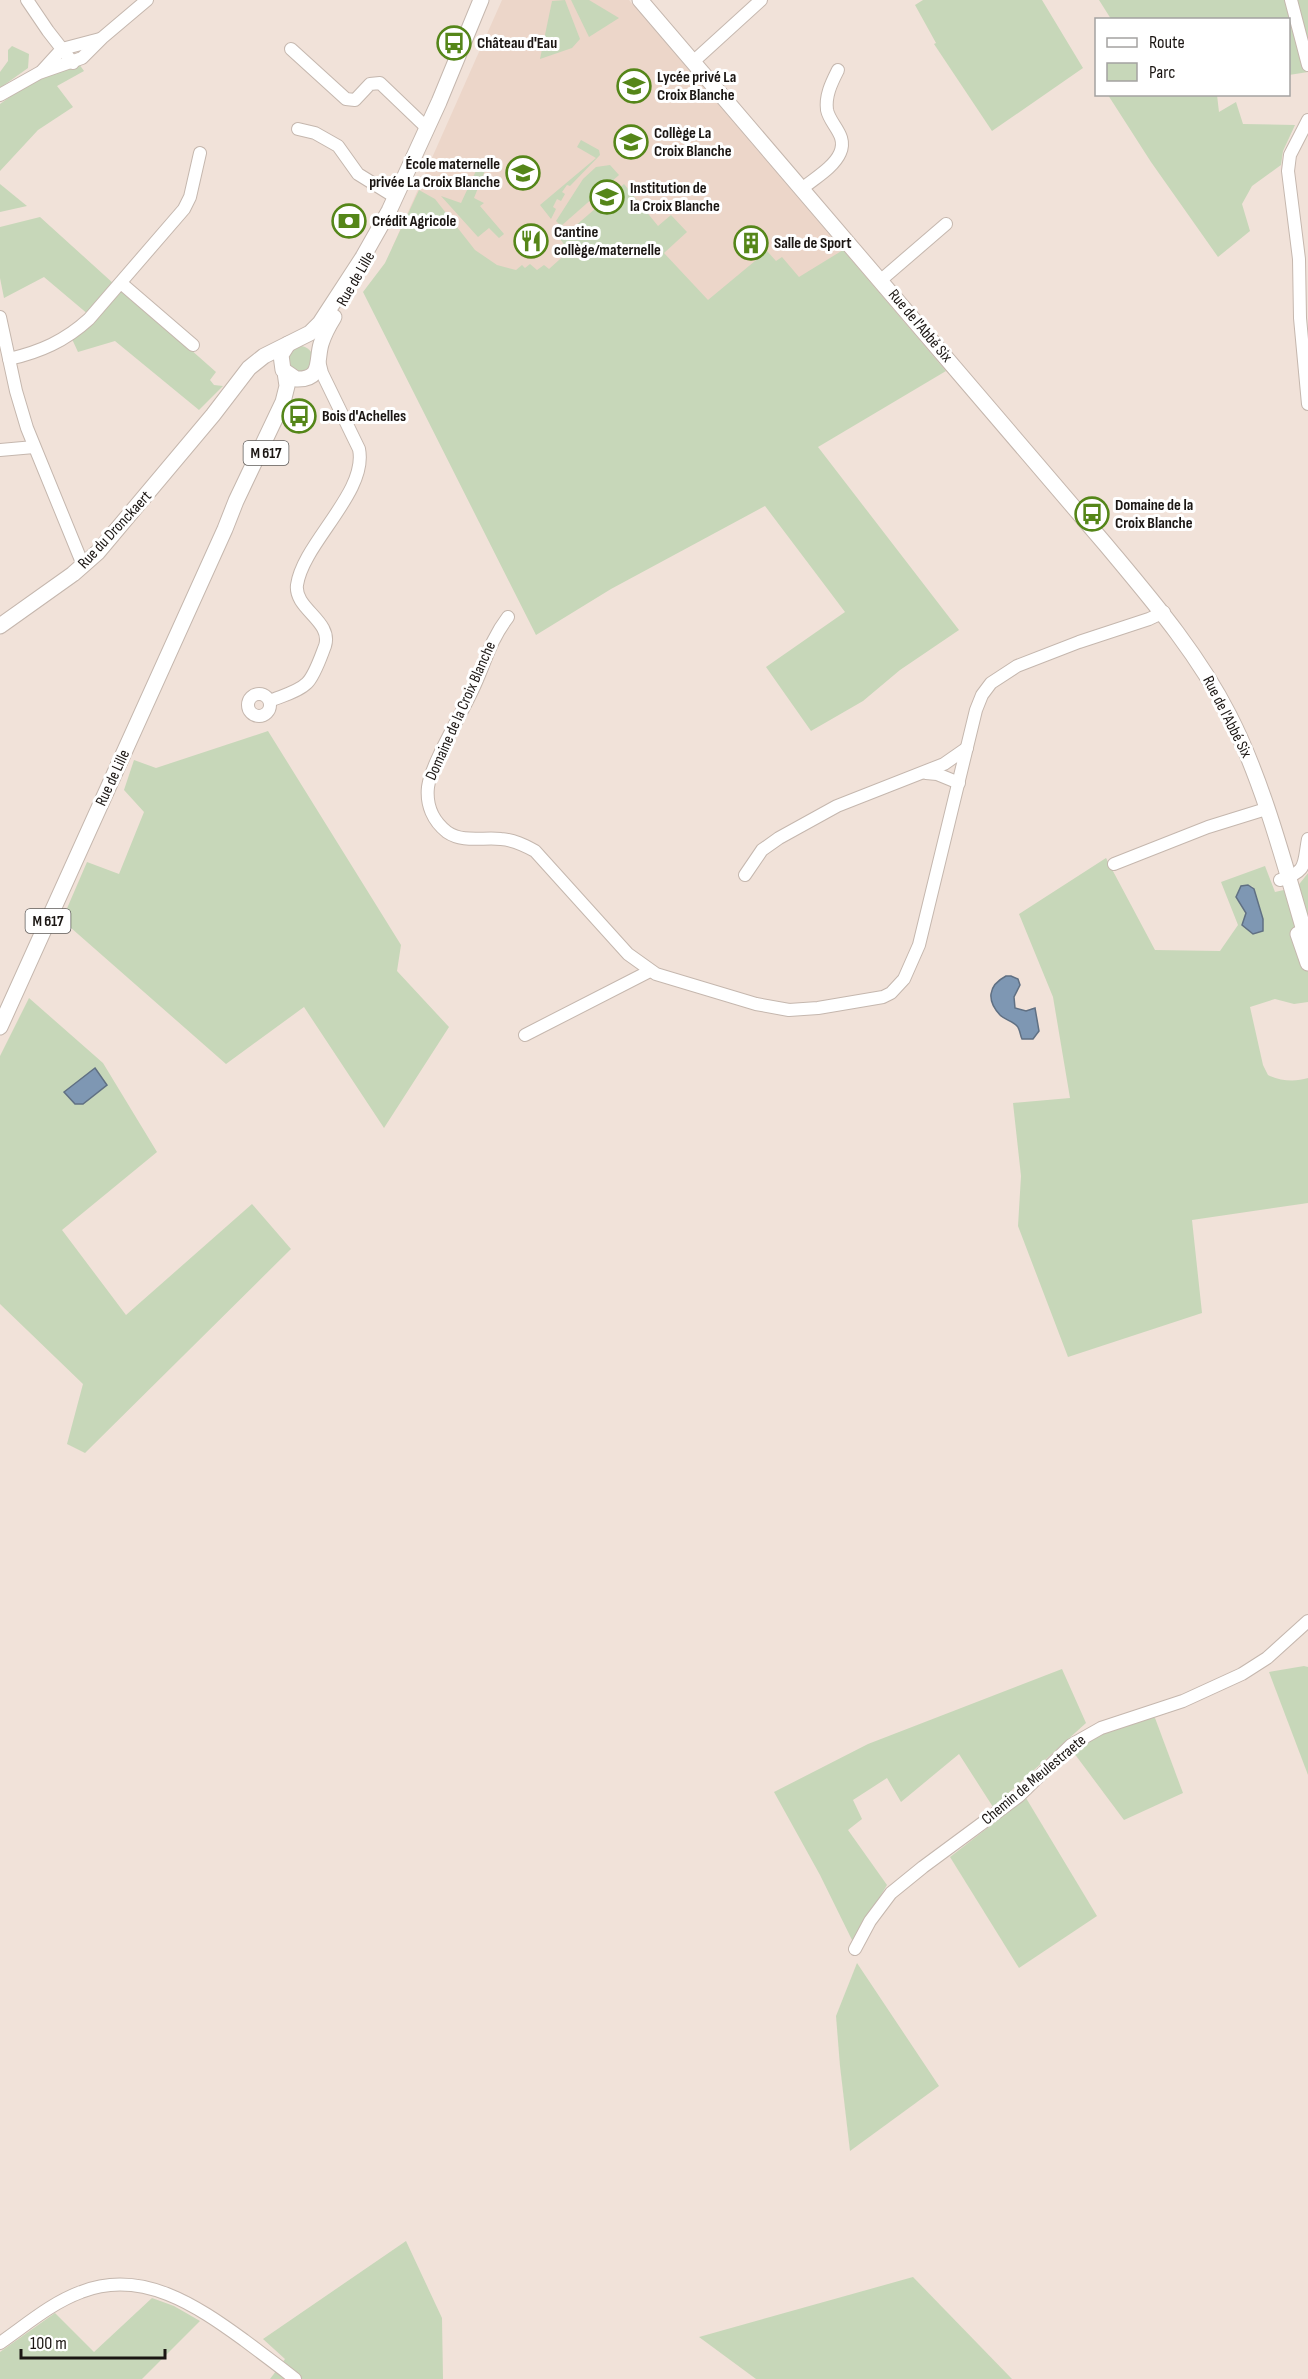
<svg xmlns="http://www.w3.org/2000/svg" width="1308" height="2379" font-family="'Sofia Sans Condensed',sans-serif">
	<rect width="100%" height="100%" fill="#f1e2d9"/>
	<path fill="#ecd6c9" d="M502,0H629L847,255L664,359L392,248Z"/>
	<g fill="#c7d7b9" fill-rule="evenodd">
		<path d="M565,0L580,39L572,48L540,59L552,1Z"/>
		<path d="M571,0H589L619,18L589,37Z"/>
		<path d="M923,0H1042L1083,68L992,131L934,44L936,43L915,5Z"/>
		<path d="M1099,0H1308V72L1289,75L1288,20L1111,19Z"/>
		<path d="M12,46L29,54L28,68L0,88V72L8,61V50Z"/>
		<path d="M79,64L84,71L57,86L73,107L38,130L0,171V104L32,81Z"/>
		<path d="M1108,95H1217L1219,112L1236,102L1243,124L1295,125L1283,151L1281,165L1252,186L1242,204L1250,231L1218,257L1151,162Z"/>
		<path d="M581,140L599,150L600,155L570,186L567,185L562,192L565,194L561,201L557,199L553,207L556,209L551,219L540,205L596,158L577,147Z"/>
		<path d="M481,160L488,163L474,198L484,203L480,206L504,234L499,238L489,228L478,237L441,196L461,203Z"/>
		<path d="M610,165L619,175L561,226L556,221L583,179L596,167Z"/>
		<path d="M0,184L27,206L0,212Z"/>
		<path d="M624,184L658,226L671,215L687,232L664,253L708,300L767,251L776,261L782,257L799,277L843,250L946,371L818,447L959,630L900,670L863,701L811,731L766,667L845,612L765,506L611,589L536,635L363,292L385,263L419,190L435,199L475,250L497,265L516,270L522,265L525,268L530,264L537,270L544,265L549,269L569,251L560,239Z"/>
		<path d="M40,217L114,284L89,315L44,277L4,298L0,278V227Z"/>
		<path d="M121,288L216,372L210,380L214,385L223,386L199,410L115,341L78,352L72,339Z"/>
		<circle cx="300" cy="359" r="13"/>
		<path d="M268,731L401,945L397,971L449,1027L384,1128L304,1007L226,1064L62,920L87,862L119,874L144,812L124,790L134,760L156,768Z"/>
		<path d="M1106,858L1155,950L1220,951L1238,925L1221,882L1265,866L1275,892L1297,887L1308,873V1002L1294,1004L1275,999L1250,1007L1263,1065L1268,1075C1281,1081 1295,1082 1308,1078V1203L1192,1220L1202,1313L1068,1357L1018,1226L1021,1176L1013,1103L1070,1098L1053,997L1019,914ZM1248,885L1253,887L1244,929L1246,913L1236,897L1241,886Z"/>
		<path d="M29,998L103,1063L157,1152L62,1230L126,1315L252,1204L291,1249L85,1453L67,1444L83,1384L0,1304V1056Z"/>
		<path d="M1304,1666L1308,1667V1775L1269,1672Z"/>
		<path d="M1062,1669L1086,1723L993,1807L959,1754L901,1802L887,1778L853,1800L862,1819L848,1830L887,1885L853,1942L820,1875L774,1792L868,1744Z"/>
		<path d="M1148,1717L1155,1718L1183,1793L1124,1820L1071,1749L1097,1734Z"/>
		<path d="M1026,1798L1097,1916L1019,1968L950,1857Z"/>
		<path d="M857,1963L939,2086L850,2151L840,2066L836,2016Z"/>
		<path d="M406,2241L442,2318L443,2379H270L285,2359L263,2339Z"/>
		<path d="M913,2277L1012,2379H756L699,2337Z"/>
		<path d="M152,2298L174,2306L200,2321L142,2379H0V2352L55,2313L94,2352Z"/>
	</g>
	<g fill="#7e97b3" stroke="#607083" stroke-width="1.5">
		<path d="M1248,885L1254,889L1263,919V931L1253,934L1242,925L1246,913L1236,897L1241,886Z"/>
		<path d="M1006,976H1011L1018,979L1020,985L1014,997L1015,1008L1026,1011L1035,1008L1039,1031L1033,1039H1022C1020,1035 1020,1029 1017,1026C1013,1021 1005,1020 1000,1015C987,1001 987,986 1006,976Z"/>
		<path d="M95,1068L107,1085L83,1104H75L64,1092Z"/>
	</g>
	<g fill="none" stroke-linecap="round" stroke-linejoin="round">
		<defs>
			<g id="minor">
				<path d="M27,0L48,31L73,63"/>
				<path d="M1291,0L1308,65"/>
				<path d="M291,49L346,99L355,100L370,84L380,83L427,128"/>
				<path d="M694,61L761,0"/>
				<path d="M42,71L62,49L100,39"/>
				<path d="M0,95L39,73L82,58L102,38L147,0"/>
				<path d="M1308,120L1290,155L1288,171L1299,259L1300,318L1308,404"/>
				<path d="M298,129L315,133L338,146L358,174L395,197"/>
				<path d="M803,188C815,178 834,167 840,153C848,135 830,125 827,110C825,95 832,82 838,70"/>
				<path d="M881,280L946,224"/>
				<path d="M121,283L193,345"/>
				<path d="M0,317L16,391L27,428L83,565"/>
				<path d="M9,359C40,352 65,341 89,319L184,209L190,197L200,153"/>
				<path d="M0,450L34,447"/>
				<path d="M508,617C489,642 485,664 472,691C461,715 431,764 428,787C426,805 433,821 447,832C463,843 483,837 501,839C514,840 524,845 535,851L628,954L656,974L756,1004L789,1010L818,1008L883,997L891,993L904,979L919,945L976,710L982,695L991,683L1017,666L1079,642L1149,619L1164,612"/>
				<circle cx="259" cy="705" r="11"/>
				<path d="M270,701C281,696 298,692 307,683C315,675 321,656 325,646C333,621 294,609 297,585C303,543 368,492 359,449L322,373L319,361"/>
				<path d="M926,773L937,774L959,783"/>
				<path d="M1114,864L1208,827L1266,809"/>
				<path d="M745,875L762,850L779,838L837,806L944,764L967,748"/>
				<path d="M1280,880C1308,871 1303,865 1308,839"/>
				<path d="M525,1035L650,971"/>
				<path d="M855,1949L870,1921L891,1893L923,1867L1019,1796L1071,1745L1101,1728L1183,1701L1242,1674L1267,1658L1308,1621"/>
				<path d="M0,2343C26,2325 51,2303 81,2292C142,2268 197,2306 244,2340C261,2353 278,2365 295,2379"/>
			</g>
			<g id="major">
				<path d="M640,0L1106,545C1151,599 1197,652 1229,715C1264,783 1286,870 1308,944"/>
				<path d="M288,344L281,355L283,370L296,379C323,380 316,361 321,344C324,334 329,325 334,317"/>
				<path d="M0,626L73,574L98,552L213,415L249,368L264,356L310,333L320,323L363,257L389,211L439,102L481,0"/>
				<path d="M1298,934L1308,963"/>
				<path d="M0,1027L225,529L236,501L283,402L287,386L285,372"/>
			</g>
		</defs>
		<use href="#minor" stroke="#c5b7ae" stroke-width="14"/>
		<use href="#major" stroke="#c5b7ae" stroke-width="17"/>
		<use href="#minor" stroke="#fff" stroke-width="12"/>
		<use href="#major" stroke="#fff" stroke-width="15"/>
	</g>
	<defs>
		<symbol id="bus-ring" viewBox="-11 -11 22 22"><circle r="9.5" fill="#fff" stroke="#558619" stroke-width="1.5"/><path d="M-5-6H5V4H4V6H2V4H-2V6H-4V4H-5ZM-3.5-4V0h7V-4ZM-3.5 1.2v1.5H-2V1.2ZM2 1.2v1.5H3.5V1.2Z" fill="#558619"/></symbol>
		<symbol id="school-ring" viewBox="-11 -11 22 22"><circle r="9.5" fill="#fff" stroke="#558619" stroke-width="1.5"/><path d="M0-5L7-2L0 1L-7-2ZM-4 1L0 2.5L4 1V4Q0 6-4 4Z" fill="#558619"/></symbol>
		<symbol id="bank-ring" viewBox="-11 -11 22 22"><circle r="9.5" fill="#fff" stroke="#558619" stroke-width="1.5"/><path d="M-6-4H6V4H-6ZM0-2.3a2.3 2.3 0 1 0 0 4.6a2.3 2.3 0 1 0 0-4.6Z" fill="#558619"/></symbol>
		<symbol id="restaurant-ring" viewBox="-11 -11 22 22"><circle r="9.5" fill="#fff" stroke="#558619" stroke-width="1.5"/><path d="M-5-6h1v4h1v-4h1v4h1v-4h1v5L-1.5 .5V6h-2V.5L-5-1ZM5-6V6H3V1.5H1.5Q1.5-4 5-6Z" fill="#558619"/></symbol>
		<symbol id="building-ring" viewBox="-11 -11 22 22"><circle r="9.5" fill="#fff" stroke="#558619" stroke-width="1.5"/><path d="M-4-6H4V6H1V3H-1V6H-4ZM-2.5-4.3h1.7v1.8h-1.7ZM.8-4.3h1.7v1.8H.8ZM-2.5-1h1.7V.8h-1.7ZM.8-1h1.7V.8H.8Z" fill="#558619"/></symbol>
	</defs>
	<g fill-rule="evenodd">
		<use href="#bus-ring" x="435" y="24" width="38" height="38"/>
		<use href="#school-ring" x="615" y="67" width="38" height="38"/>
		<use href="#school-ring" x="612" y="123" width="38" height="38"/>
		<use href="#school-ring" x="504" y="154" width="38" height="38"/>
		<use href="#school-ring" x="588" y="178" width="38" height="38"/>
		<use href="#bank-ring" x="330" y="202" width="38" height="38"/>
		<use href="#restaurant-ring" x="512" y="222" width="38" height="38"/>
		<use href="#building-ring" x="732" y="224" width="38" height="38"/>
		<use href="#bus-ring" x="280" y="397" width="38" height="38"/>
		<use href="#bus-ring" x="1073" y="495" width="38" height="38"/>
	</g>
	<g text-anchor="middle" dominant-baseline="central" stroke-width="6" stroke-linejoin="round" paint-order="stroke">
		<g fill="#fff" stroke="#5f5c5a" stroke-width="1.5">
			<rect x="243.5" y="441" width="45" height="24" rx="4.5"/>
			<rect x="25.5" y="909" width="45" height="24" rx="4.5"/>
		</g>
		<g font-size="15" font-weight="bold" fill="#1b1613">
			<text x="266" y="453">M 617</text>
			<text x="48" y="921">M 617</text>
		</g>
		<g font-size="16" font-weight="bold" fill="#1b1613" stroke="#fff" text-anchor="start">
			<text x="477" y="43">Château d'Eau</text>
			<text x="657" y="77">Lycée privé La<tspan x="657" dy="18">Croix Blanche</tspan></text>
			<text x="654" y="133">Collège La<tspan x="654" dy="18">Croix Blanche</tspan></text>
			<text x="500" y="164" text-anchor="end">École maternelle<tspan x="500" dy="18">privée La Croix Blanche</tspan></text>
			<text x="630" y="188">Institution de<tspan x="630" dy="18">la Croix Blanche</tspan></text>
			<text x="372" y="221">Crédit Agricole</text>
			<text x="554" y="232">Cantine<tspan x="554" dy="18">collège/maternelle</tspan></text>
			<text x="774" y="243">Salle de Sport</text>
			<text x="322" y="416">Bois d'Achelles</text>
			<text x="1115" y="505">Domaine de la<tspan x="1115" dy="18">Croix Blanche</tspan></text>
		</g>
		<g font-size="16" fill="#1b1613" stroke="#fff">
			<text transform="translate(356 279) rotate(-60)">Rue de Lille</text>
			<text transform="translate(920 326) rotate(50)">Rue de l'Abbé Six</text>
			<text transform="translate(115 530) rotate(-47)">Rue du Dronckaert</text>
			<text transform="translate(461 711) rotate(-66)">Domaine de la Croix Blanche</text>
			<text transform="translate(1227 717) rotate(63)">Rue de l'Abbé Six</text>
			<text transform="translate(113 778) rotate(-65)">Rue de Lille</text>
			<text transform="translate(1034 1780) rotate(-40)">Chemin de Meulestraete</text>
		</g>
	</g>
	<rect x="1095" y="18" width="195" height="78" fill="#ffffff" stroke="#a4a2a1" stroke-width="1.5"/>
	<rect x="1107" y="38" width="30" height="9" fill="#ffffff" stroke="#a4a2a1" stroke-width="1.5"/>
	<text x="1149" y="48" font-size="18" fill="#1b1613">Route</text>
	<rect x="1107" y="63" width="30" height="18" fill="#c7d7b9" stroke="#a4a2a1" stroke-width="1.5"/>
	<text x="1149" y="78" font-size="18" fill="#1b1613">Parc</text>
	<path d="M21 2349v9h144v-9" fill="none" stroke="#1b1613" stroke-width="3"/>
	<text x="30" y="2349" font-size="18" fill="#1b1613" stroke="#ffffff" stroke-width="4.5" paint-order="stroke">100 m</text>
</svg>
